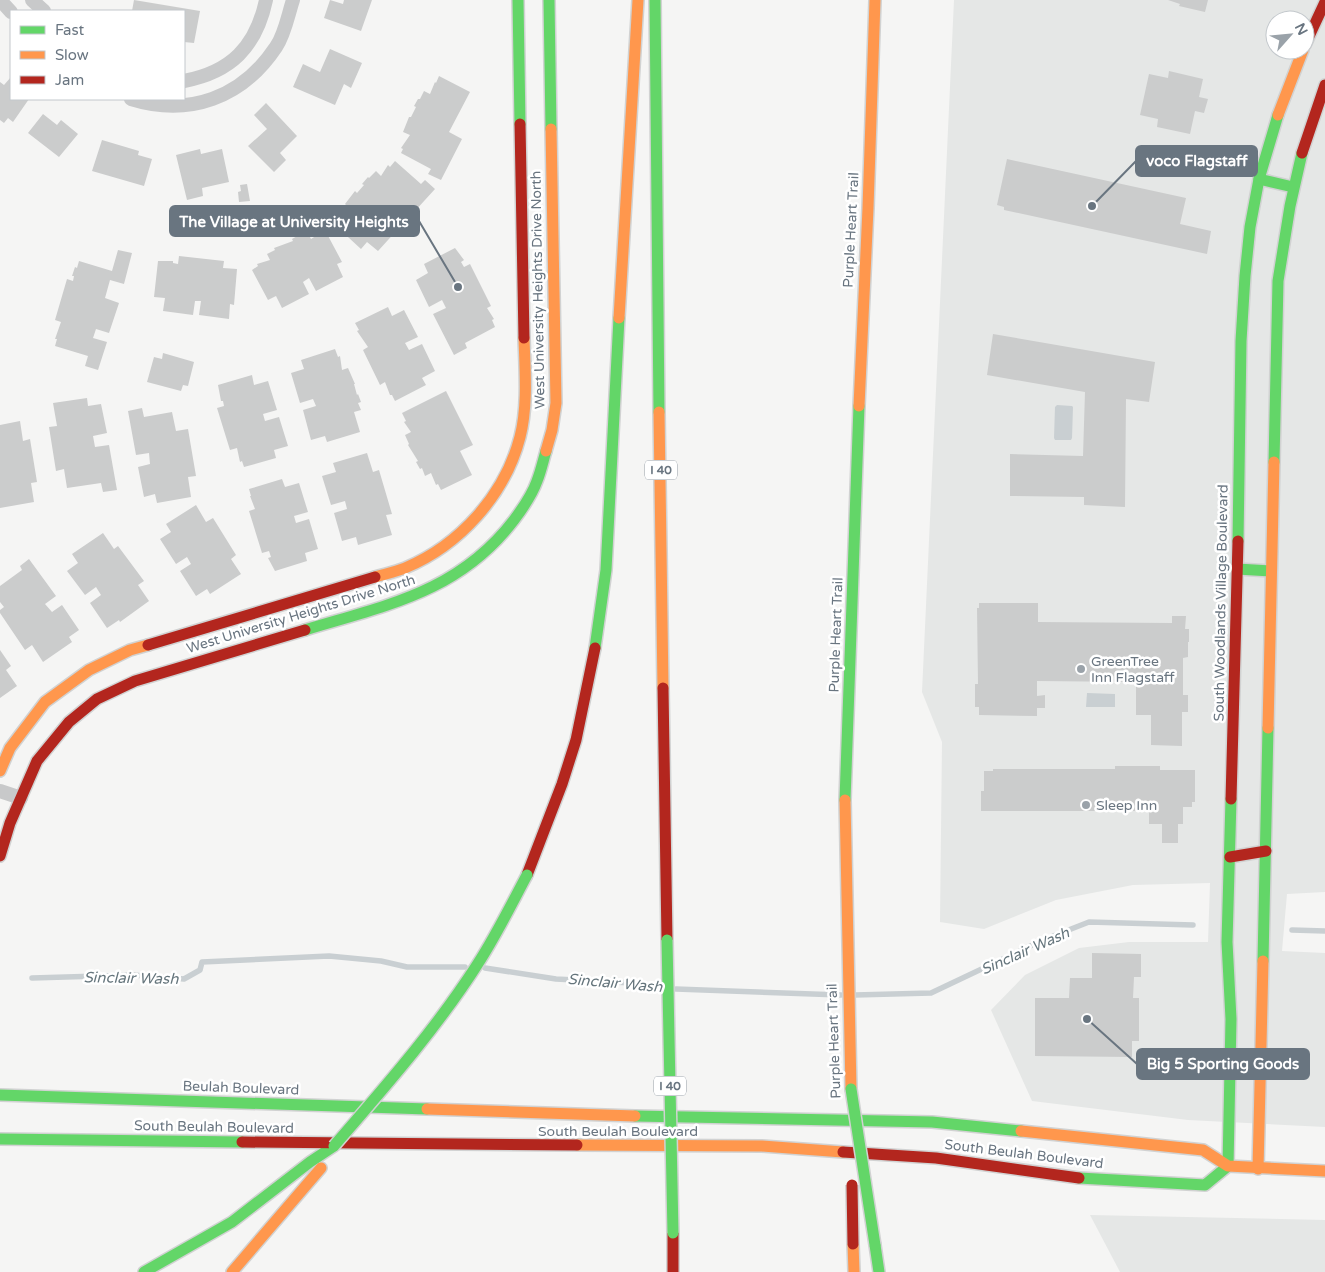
<svg xmlns="http://www.w3.org/2000/svg" width="1325" height="1272" font-family="'Varela Round',sans-serif">
	<rect width="100%" height="100%" fill="#f5f5f4"/>
	<g fill="#e5e7e6" fill-rule="evenodd">
		<path d="M954,0H1325V892L1287,894L1282,951L1325,953V1127L1188,1120L1032,1101L991,1010L1025,975L1079,948L1129,942H1208L1210,883L1133,885L1056,900L984,929L940,922L942,742L922,692ZM1275,20H1305V50H1275Z"/>
		<path d="M1090,1215L1325,1220V1272H1120Z"/>
	</g>
	<g fill="#c9cfd2">
		<path d="M1057,405L1072,406L1073,407L1072,438L1071,440H1055L1054,438L1055,407Z"/>
		<path d="M1087,693L1115,694V707H1086Z"/>
	</g>
	<g fill="none" stroke-linecap="round" stroke-linejoin="round">
		<g stroke="#c9cfd2" stroke-width="5.5">
			<path d="M1292,930L1325,931"/>
			<path d="M485,968L556,979L632,983L662,987"/>
			<path d="M32,978L133,975L184,979L200,970L202,962L329,956L381,961L407,967H465"/>
			<path d="M676,989L841,995"/>
			<path d="M855,995L931,993L1043,940L1089,922L1193,925"/>
		</g>
	</g>
	<g fill="#cbcccc">
		<path d="M134,0L200,11L194,43L184,42V11H132Z"/>
		<path d="M330,0L343,4L344,0H372L361,31L324,18Z"/>
		<path d="M1168,0H1208L1205,12L1179,6L1180,4Z"/>
		<path d="M330,49L362,63L351,88L344,84L335,105L293,87L303,64L320,72Z"/>
		<path d="M1169,71L1203,79L1199,97L1208,99L1204,113L1195,111L1190,134L1157,127L1158,119L1140,115L1149,74L1168,78Z"/>
		<path d="M439,76L470,92L449,132L462,139L441,180L428,174L431,169L401,153L403,149L401,148L410,135L403,132L409,117H411L416,107L414,106L418,99H420L424,91L430,94L435,82L436,83Z"/>
		<path d="M11,77V99H29L13,122L8,118L4,123L0,120V82L4,85Z"/>
		<path d="M266,103L297,136L280,153L286,160L274,172L248,146L267,129L254,115Z"/>
		<path d="M43,114L57,125L61,120L78,134L59,157L28,133Z"/>
		<path d="M102,140L139,151L138,155L152,159L144,186L92,171Z"/>
		<path d="M200,149L201,154L222,149L229,182L202,188L203,196L187,200L176,155Z"/>
		<path d="M1007,159L1186,198L1180,224L1211,231L1207,254L1004,210V207L997,205Z"/>
		<path d="M395,161L421,184L425,180L435,189L404,223L393,213L388,219L398,229L378,251L367,242L361,249L336,226L341,221L339,218L350,209L345,204L355,191L357,193L364,185L362,184L368,177L369,178L376,171L381,176L388,165L390,167Z"/>
		<path d="M247,184L250,201L239,202L238,192L241,191L240,185Z"/>
		<path d="M322,232L323,234L326,232L342,262L337,264L343,277L316,291L309,278L303,282L309,294L282,308L276,296L268,300L252,270L258,266L257,264L270,260L267,254L275,250L274,248L293,241L292,239L299,235L300,237L308,233L311,239Z"/>
		<path d="M455,248L464,260L461,262L464,267L470,264L491,306L487,308L494,319L492,320L495,327L465,343L467,348L454,355L433,314L446,308L442,300L429,307L416,280L428,273L424,264Z"/>
		<path d="M118,250L132,253L124,284L110,280L105,298L119,303L109,333L96,329L93,338L107,342L98,370L85,366L88,356L55,346L57,339H55L61,322L55,320L67,279L73,281L74,276H72L75,267L77,268L79,261L112,271Z"/>
		<path d="M179,256L224,261L223,268L237,269L234,305L230,304L229,319L199,315L201,301H195L193,315L163,311L165,298L154,297L158,261H173V263L178,264Z"/>
		<path d="M388,307L392,316L404,310L418,337L405,343L409,350L422,344L435,371L422,378L426,385L395,401L392,395H390L385,382L380,385L363,350L368,347L357,331L359,330L355,323Z"/>
		<path d="M993,334L1155,362L1149,402L1126,399L1125,507L1084,505V497L1010,496V454L1083,456L1085,392L987,375Z"/>
		<path d="M335,349L338,357L340,356L342,370L348,368L355,384H354L357,395L358,394L361,402L358,403L361,410L354,412L360,432L327,442L325,436L311,440L303,410L316,406L313,399L300,403L291,373L304,369L301,360Z"/>
		<path d="M163,353L194,362L188,386L183,385L181,391L147,382L154,357L162,359Z"/>
		<path d="M252,375L254,385L268,381L277,410L263,414L265,421L279,417L288,446L274,450L276,458L244,467L242,461L240,462L237,448L230,450L217,408L224,406L223,401H221L218,385Z"/>
		<path d="M446,391L473,445L460,451L472,475L441,490L438,484L436,485L431,473L425,476L422,468L420,469L416,462L418,461L408,445L409,444L405,435L411,432L404,422L406,421L402,413Z"/>
		<path d="M87,398L88,406L101,404L107,433L93,436L95,447L109,445L117,490L103,492L101,483L67,488L64,469L56,471L49,427L57,426L53,403Z"/>
		<path d="M142,408L144,417L172,412L176,431L188,429L196,476L188,477L191,497L157,503L155,494L144,497L138,467L150,464L149,453L136,455L128,411Z"/>
		<path d="M20,421L23,441L30,439L37,482L31,483L34,502L0,508V425Z"/>
		<path d="M367,453L373,472L379,470L392,514L386,515L392,535L358,545L356,537L342,541L334,513L347,509L345,501L331,505L322,476L336,472L333,463Z"/>
		<path d="M282,479L285,487L299,483L308,512L294,516L296,523L309,519L318,549L305,553L307,561L275,571L268,558L271,557L269,551L262,553L249,511L255,509L250,496H251L249,489Z"/>
		<path d="M196,505L206,522L213,518L236,555L231,559L241,574L210,594L207,589L196,596L180,571L191,564L187,557L176,564L160,539L171,532L166,524Z"/>
		<path d="M103,533L114,549L118,546L144,581L138,585L149,601L120,622L119,620L107,628L90,603L101,595L96,587L85,595L67,571L78,563L72,554Z"/>
		<path d="M29,559L56,596L45,604L52,612L62,605L79,630L69,637L72,642L43,662L32,645L25,650L0,613V610L4,607L0,602V586L22,570L20,566Z"/>
		<path d="M979,603H1038V622L1172,623V616H1186L1185,629H1189V642H1188V657L1183,658V695H1188V712H1182V746L1151,745V715H1136V682L1037,681V696L1045,695V708H1037V716L979,715V707H975V684H978L977,608H979Z"/>
		<path d="M0,650L11,666L6,670L17,686L0,698Z"/>
		<path d="M1115,766H1160V770H1195V802H1192V807H1183V824H1178V843H1162V824H1149V811H981V791H984V771H993V769H1115Z"/>
		<path d="M1092,953L1141,954V977H1134L1133,998H1139V1041H1132V1057L1035,1056V998H1069L1070,978H1092Z"/>
	</g>
	<g fill="none" stroke-linecap="round" stroke-linejoin="round">
		<defs>
			<g id="fast">
				<path d="M518,0L520,124"/>
				<path d="M549,0L551,129"/>
				<path d="M655,0L659,412"/>
				<path d="M1259,179L1293,187"/>
				<path d="M1274,462L1278,281L1290,206L1302,153"/>
				<path d="M1238,541L1241,341L1245,276L1250,227L1259,179L1278,115"/>
				<path d="M1237,569L1271,571"/>
				<path d="M305,630C387,605 459,592 514,520C523,508 532,495 537,481C541,471 543,461 546,451"/>
				<path d="M595,648L606,570L619,318"/>
				<path d="M845,800L859,406"/>
				<path d="M1263,961L1268,728"/>
				<path d="M0,1095L427,1109"/>
				<path d="M635,1116L932,1122L1021,1131"/>
				<path d="M0,1139L242,1142"/>
				<path d="M1228,1166L1231,1019L1227,942L1231,799"/>
				<path d="M1079,1178L1205,1185L1228,1166"/>
				<path d="M875,1245L879,1272"/>
				<path d="M144,1272L232,1222L310,1162L334,1146"/>
			</g>
			<g id="slow">
				<path d="M1278,115L1303,50"/>
				<path d="M619,318L638,0"/>
				<path d="M859,406L868,208L875,0"/>
				<path d="M659,412L663,688"/>
				<path d="M546,451L552,430L556,403L551,129"/>
				<path d="M375,577C385,574 395,572 405,568C460,545 505,495 520,437C528,406 525,370 524,338"/>
				<path d="M1268,728L1274,462"/>
				<path d="M0,771L10,748L45,702L89,670L130,650L148,645"/>
				<path d="M845,800L851,1089"/>
				<path d="M427,1109L635,1116"/>
				<path d="M1021,1131L1203,1150L1228,1166L1325,1171"/>
				<path d="M577,1145L762,1146L843,1152"/>
				<path d="M1258,1169L1263,961"/>
				<path d="M853,1244L854,1272"/>
				<path d="M232,1272L321,1168"/>
			</g>
			<g id="jam">
				<path d="M1305,45L1325,2"/>
				<path d="M520,124L524,338"/>
				<path d="M1302,153L1325,85"/>
				<path d="M148,645L375,577"/>
				<path d="M663,688L667,940"/>
				<path d="M1231,799L1238,541"/>
				<path d="M0,856L10,823L37,761L69,722L97,699L135,681L305,630"/>
				<path d="M1230,857L1266,851"/>
				<path d="M527,875L562,784L576,740L595,648"/>
				<path d="M242,1142L577,1145"/>
				<path d="M843,1152L936,1158L1079,1178"/>
				<path d="M673,1233V1272"/>
			</g>
		</defs>
		<use href="#fast" stroke="#d1d2d2" stroke-width="14"/>
		<use href="#slow" stroke="#d1d2d2" stroke-width="14"/>
		<use href="#jam" stroke="#d1d2d2" stroke-width="14"/>
		<g stroke="#c8c9ca" stroke-width="14">
			<path d="M0,0L11,12"/>
			<path d="M32,0L44,11"/>
			<path d="M184,81C231,72 256,47 266,0"/>
			<path d="M131,99C189,117 242,98 276,47C285,34 288,15 293,0"/>
			<path d="M0,791L21,798"/>
		</g>
		<use href="#fast" stroke="#63d668" stroke-width="11"/>
		<use href="#slow" stroke="#ff974d" stroke-width="11"/>
		<use href="#jam" stroke="#b3261e" stroke-width="11"/>
		<defs>
			<g id="fast-bridge">
				<path d="M667,940L673,1233"/>
				<path d="M851,1089L875,1245"/>
				<path d="M334,1146C384,1088 436,1029 477,965C496,936 511,905 527,875"/>
			</g>
			<path id="jam-bridge" d="M852,1185L853,1244"/>
		</defs>
		<use href="#fast-bridge" stroke="#d1d2d2" stroke-width="14" stroke-linecap="butt"/>
		<use href="#jam-bridge" stroke="#d1d2d2" stroke-width="14" stroke-linecap="butt"/>
		<use href="#fast-bridge" stroke="#63d668" stroke-width="11"/>
		<use href="#jam-bridge" stroke="#b3261e" stroke-width="11"/>
	</g>
	<g fill="#9aa2a9" stroke="#fff" stroke-width="2">
		<circle cx="1081" cy="669" r="5"/>
		<circle cx="1086" cy="805" r="5"/>
	</g>
	<g text-anchor="middle" dominant-baseline="central" stroke-width="5" stroke-linejoin="round" paint-order="stroke">
		<g fill="#fff" stroke="#969ea6" stroke-width="1">
			<rect x="645" y="460.5" width="32" height="19" rx="4"/>
			<rect x="654" y="1076.5" width="32" height="19" rx="4"/>
		</g>
		<g font-size="12" font-weight="bold" fill="#697580">
			<text x="661" y="470">I 40</text>
			<text x="670" y="1086">I 40</text>
		</g>
		<g font-size="14" fill="#697580" stroke="#fff">
			<text transform="translate(851 230) rotate(-87)">Purple Heart Trail</text>
			<text transform="translate(538 290) rotate(-91)">West University Heights Drive North</text>
			<text transform="translate(1221 603) rotate(-89)">South Woodlands Village Boulevard</text>
			<text transform="translate(301 614) rotate(-17)">West University Heights Drive North</text>
			<text transform="translate(836 635) rotate(-88)">Purple Heart Trail</text>
			<text transform="translate(834 1041) rotate(-92)">Purple Heart Trail</text>
			<text transform="translate(241 1088) rotate(2)">Beulah Boulevard</text>
			<text transform="translate(214 1127) rotate(1)">South Beulah Boulevard</text>
			<text x="618" y="1131">South Beulah Boulevard</text>
			<text transform="translate(1024 1154) rotate(7)">South Beulah Boulevard</text>
		</g>
		<g font-size="14" fill="#697580" stroke="#fff" text-anchor="start">
			<text x="1091" y="661">GreenTree<tspan x="1091" dy="16">Inn Flagstaff</tspan></text>
			<text x="1096" y="805">Sleep Inn</text>
		</g>
		<g font-size="15" font-style="italic" fill="#65757c" stroke="#fff">
			<text transform="translate(1025 951) rotate(-24)">Sinclair Wash</text>
			<text transform="translate(131 978) rotate(1)">Sinclair Wash</text>
			<text transform="translate(615 983) rotate(5)">Sinclair Wash</text>
		</g>
	</g>
	<path fill="none" stroke="#697580" stroke-width="2" d="M1092 206L1136 161M458 287L419 221M1087 1019L1137 1064"/>
	<g fill="#697580" stroke="#fff" stroke-width="2">
		<circle cx="1092" cy="206" r="5"/>
		<circle cx="458" cy="287" r="5"/>
		<circle cx="1087" cy="1019" r="5"/>
	</g>
	<g fill="#697580" stroke="#697580" stroke-width="2">
		<rect x="1136" y="146" width="121" height="30" rx="5"/>
		<rect x="170" y="206" width="249" height="30" rx="5"/>
		<rect x="1137" y="1049" width="172" height="30" rx="5"/>
	</g>
	<g font-size="15" text-anchor="middle" font-weight="bold" fill="#fff">
		<text x="1197" y="166">voco Flagstaff</text>
		<text x="294" y="227">The Village at University Heights</text>
		<text x="1223" y="1069">Big 5 Sporting Goods</text>
	</g>
	<rect x="10" y="10" width="175" height="90" fill="#ffffff" stroke="#c3c8cc"/>
	<rect x="20" y="26" width="25" height="8" fill="#63d668" stroke="#c3c8cc"/>
	<text x="55" y="35" font-size="15" fill="#697580">Fast</text>
	<rect x="20" y="51" width="25" height="8" fill="#ff974d" stroke="#c3c8cc"/>
	<text x="55" y="60" font-size="15" fill="#697580">Slow</text>
	<rect x="20" y="76" width="25" height="8" fill="#b3261e" stroke="#c3c8cc"/>
	<text x="55" y="85" font-size="15" fill="#697580">Jam</text>
	<g transform="translate(1290 35) rotate(63)"><circle r="24" fill="#ffffff" stroke="#c3c8cc"/>
	<path d="M0-4L9 19L0 12L-9 19Z" fill="#9aa2a9"/>
	<text y="-8" font-size="14" font-weight="bold" text-anchor="middle" fill="#697580">N</text>
	</g>
</svg>
